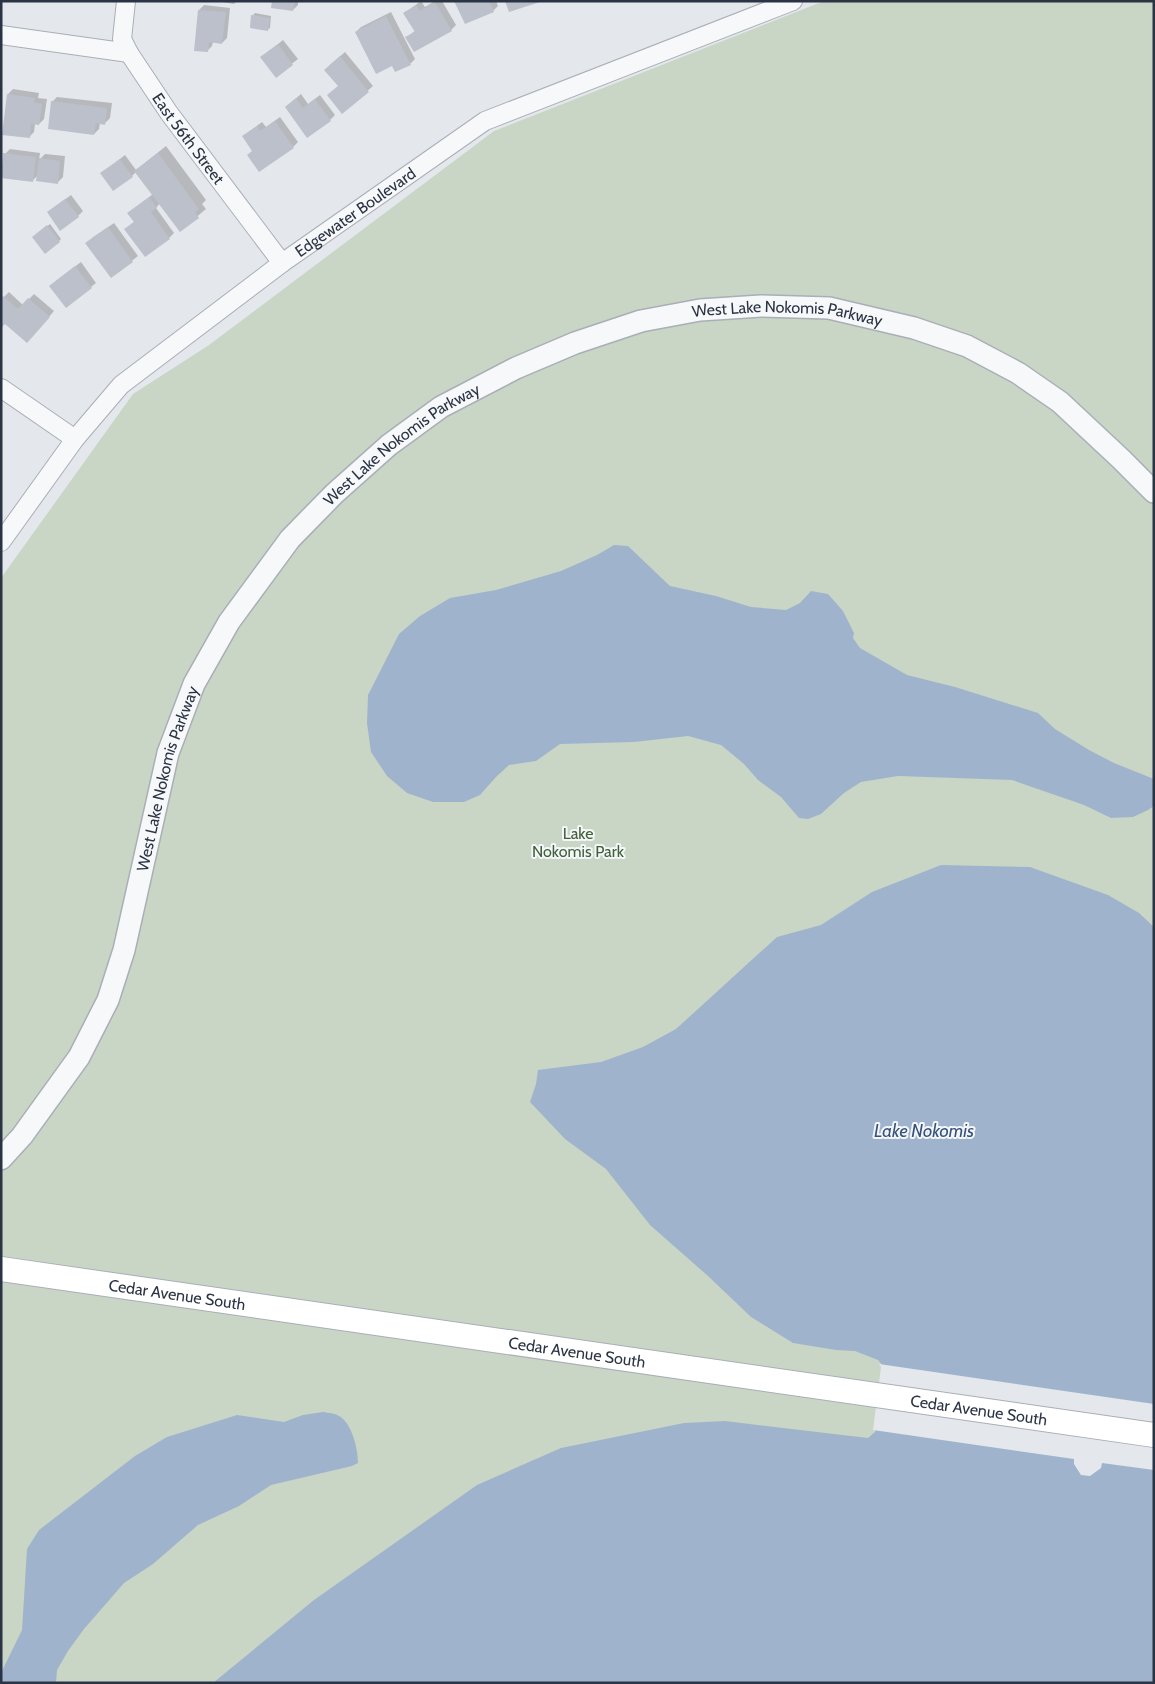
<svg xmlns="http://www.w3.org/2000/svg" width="1155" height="1684" font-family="Cabin,sans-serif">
	<rect width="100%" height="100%" fill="#e4e7ec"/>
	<path fill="#c9d6c5" d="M824,1H1154V1683H1V578L133,394L209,345L494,131Z"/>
	<g fill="#9fb4cc">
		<path d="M614,545L628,546L670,586L716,596L751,607L786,610L800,603L811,591L828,594L843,611L854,633L853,638L860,648L907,675L955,687L1038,713L1055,729L1089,750L1114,763L1154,779V806L1148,810L1133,817L1111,818L1084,805L1012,780L898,776L861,782L844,793L821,814L808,819L799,818L781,797L758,780L744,764L721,745L688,736L634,742L560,744L536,761L509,765L496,777L480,795L464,802H433L407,793L387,776L371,752L367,723L368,695L399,634L420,616L450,598L496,590L561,571L597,555Z"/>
		<path d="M941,865L1030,867L1108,895L1139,913L1154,927V1683H213L314,1600L477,1485L561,1448L684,1423L725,1421L868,1438L875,1432L884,1367L878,1360L855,1351L836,1350L793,1343L751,1317L708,1276L650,1225L606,1169L565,1139L530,1102L536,1084L538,1070L601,1062L643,1047L676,1029L777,937L821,925L872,892Z"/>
		<path d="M323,1412C329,1413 334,1413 339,1416C352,1423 358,1449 358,1463L352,1466L271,1485L239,1506L198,1525L153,1564L124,1583L84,1629L68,1651L57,1670L56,1683H1V1673L22,1630L27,1549L39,1530L135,1456L167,1437L237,1415L284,1422L303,1415Z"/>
	</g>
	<path fill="#e4e7ec" d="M879,1364L1154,1404V1470L1102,1463L1101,1468L1090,1476L1081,1475L1074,1464V1459L873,1430L881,1367Z"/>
	<g fill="#0003">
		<path d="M216,1H237L234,4Z"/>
		<path d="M273,1H298V5L293,10Z"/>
		<path d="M421,1L425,7L435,1H442L456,25L451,30L407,37L415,31L405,13Z"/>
		<path d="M456,1H496L498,6L493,11Z"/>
		<path d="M204,5L230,8L227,38L222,43L213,42L212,46L207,51L199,10Z"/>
		<path d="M391,12L415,59L410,64H393L356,32L361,27Z"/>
		<path d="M255,13L271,16L270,28L267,30L253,15Z"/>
		<path d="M283,40L298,59L276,76L262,57Z"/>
		<path d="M345,52L373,86L342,113L339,86L330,65Z"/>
		<path d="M13,89L39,93L38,98L47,99L44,119L39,124H35L34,132L29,137L8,94Z"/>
		<path d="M301,94L308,104L320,95L335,115L330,120L286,107Z"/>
		<path d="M57,97L112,103L110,118L105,123H100L99,129L94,134L52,102Z"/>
		<path d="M280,117L298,142L293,147L253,150L243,136L262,122L266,127Z"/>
		<path d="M166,146L206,200L202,204L206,209L180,231L160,203L156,208L174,233L169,238L126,229L135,221L129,213L153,194L136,172L132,176L102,173L125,155L136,170Z"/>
		<path d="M10,149L40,153L39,160L45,154L65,156L63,177L58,182L38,175L32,181L5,154Z"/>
		<path d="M71,195L83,211L78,216L48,212Z"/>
		<path d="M114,223L138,256L111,277L92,238Z"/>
		<path d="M50,224L61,239L59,241L36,235Z"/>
		<path d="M81,262L96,283L91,287L56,281Z"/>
		<path d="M9,292L23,305L34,294L54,311L32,337L1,300Z"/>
	</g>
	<g fill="#bbc0ca">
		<path d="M272,1H295L293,11L271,8Z"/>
		<path d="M454,1H489L494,12L465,24Z"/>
		<path d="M505,1H540V2L509,12Z"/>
		<path d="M435,2L452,31L414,52L405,37L415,32L403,13L416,5L420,11Z"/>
		<path d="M198,10L226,12L222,44L209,42L208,52L194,51Z"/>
		<path d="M251,15L270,18L268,31L250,28Z"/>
		<path d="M386,16L411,65L395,72L392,66L376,74L355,32Z"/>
		<path d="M278,44L293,65L276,78L260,57Z"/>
		<path d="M340,56L369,92L342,114L327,95L338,86L324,70Z"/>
		<path d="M7,94L35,98L34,102L42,104L39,125L31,124L30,138L2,135Z"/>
		<path d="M296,98L303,108L315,99L331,121L307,138L285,107Z"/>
		<path d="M51,101L107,108L105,125L96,123L94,135L48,129Z"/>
		<path d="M275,121L294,148L259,172L247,155L252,151L242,136L257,126L260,131Z"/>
		<path d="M3,153L36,157L33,182L1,178Z"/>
		<path d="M158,153L199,209L195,212L199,218L180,232L134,171Z"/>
		<path d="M39,158L60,161L58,184L36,181Z"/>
		<path d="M120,159L133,177L113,191L100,173Z"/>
		<path d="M149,197L157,208L151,212L170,239L145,257L124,229L134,222L127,213Z"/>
		<path d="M65,199L79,217L60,231L47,212Z"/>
		<path d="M47,225L60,242L45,254L32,237Z"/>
		<path d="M108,227L133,262L111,278L85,243Z"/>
		<path d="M75,266L92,288L66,308L49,286Z"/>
		<path d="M3,296L18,309L28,298L50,317L27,343L5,324L1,328V298Z"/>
	</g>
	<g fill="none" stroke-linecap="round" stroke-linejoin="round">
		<defs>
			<g id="minor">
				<path id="s1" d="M126,1L122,39L129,53L169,113L282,263"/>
				<path d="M1,35L129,53"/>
				<path d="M1,388L75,439"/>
				<path id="s2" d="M1,542L75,439L121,385L282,263L485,121L793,1"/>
			</g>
			<g id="tertiary">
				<path id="s3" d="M1,1159L22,1136L79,1057L108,1000L124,950L168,753L194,684L229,622L290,539L334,494L389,445L441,407L516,368L575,343L641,321L700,310L761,306L829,308L914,328L967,346L1018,373L1060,402L1121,459L1154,492"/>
			</g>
			<g id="secondary">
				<path id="s4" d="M1,1269L1154,1435"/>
			</g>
		</defs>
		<use href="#minor" stroke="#a9aeb7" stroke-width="20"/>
		<use href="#tertiary" stroke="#a9aeb7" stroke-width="24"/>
		<use href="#secondary" stroke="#a9aeb7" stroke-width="26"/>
		<use href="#minor" stroke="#f7f8fa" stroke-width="18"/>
		<use href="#tertiary" stroke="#f7f8fa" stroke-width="21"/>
		<use href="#secondary" stroke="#fff" stroke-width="24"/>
	</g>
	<g text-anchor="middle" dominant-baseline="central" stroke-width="4" stroke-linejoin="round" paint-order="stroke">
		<g font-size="16" fill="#2b3445" stroke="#f4f6f9">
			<text stroke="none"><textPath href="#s1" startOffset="158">East 56th Street</textPath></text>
			<text stroke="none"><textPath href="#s2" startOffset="489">Edgewater Boulevard</textPath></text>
			<text stroke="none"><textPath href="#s3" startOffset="1262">West Lake Nokomis Parkway</textPath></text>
			<text stroke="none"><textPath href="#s3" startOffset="842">West Lake Nokomis Parkway</textPath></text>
			<text stroke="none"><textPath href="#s3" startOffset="422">West Lake Nokomis Parkway</textPath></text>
			<text stroke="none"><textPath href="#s4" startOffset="178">Cedar Avenue South</textPath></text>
			<text stroke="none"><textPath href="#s4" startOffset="582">Cedar Avenue South</textPath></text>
			<text stroke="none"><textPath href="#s4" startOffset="988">Cedar Avenue South</textPath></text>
		</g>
		<g font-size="16" fill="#3f6138" stroke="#f4f6f9">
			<text x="578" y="833">Lake<tspan x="578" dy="18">Nokomis Park</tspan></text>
		</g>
		<g font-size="18" font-style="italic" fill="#34527a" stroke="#f4f6f9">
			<text x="924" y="1131">Lake Nokomis</text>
		</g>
	</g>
	<rect width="1155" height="1684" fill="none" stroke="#2b3445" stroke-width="5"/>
</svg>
